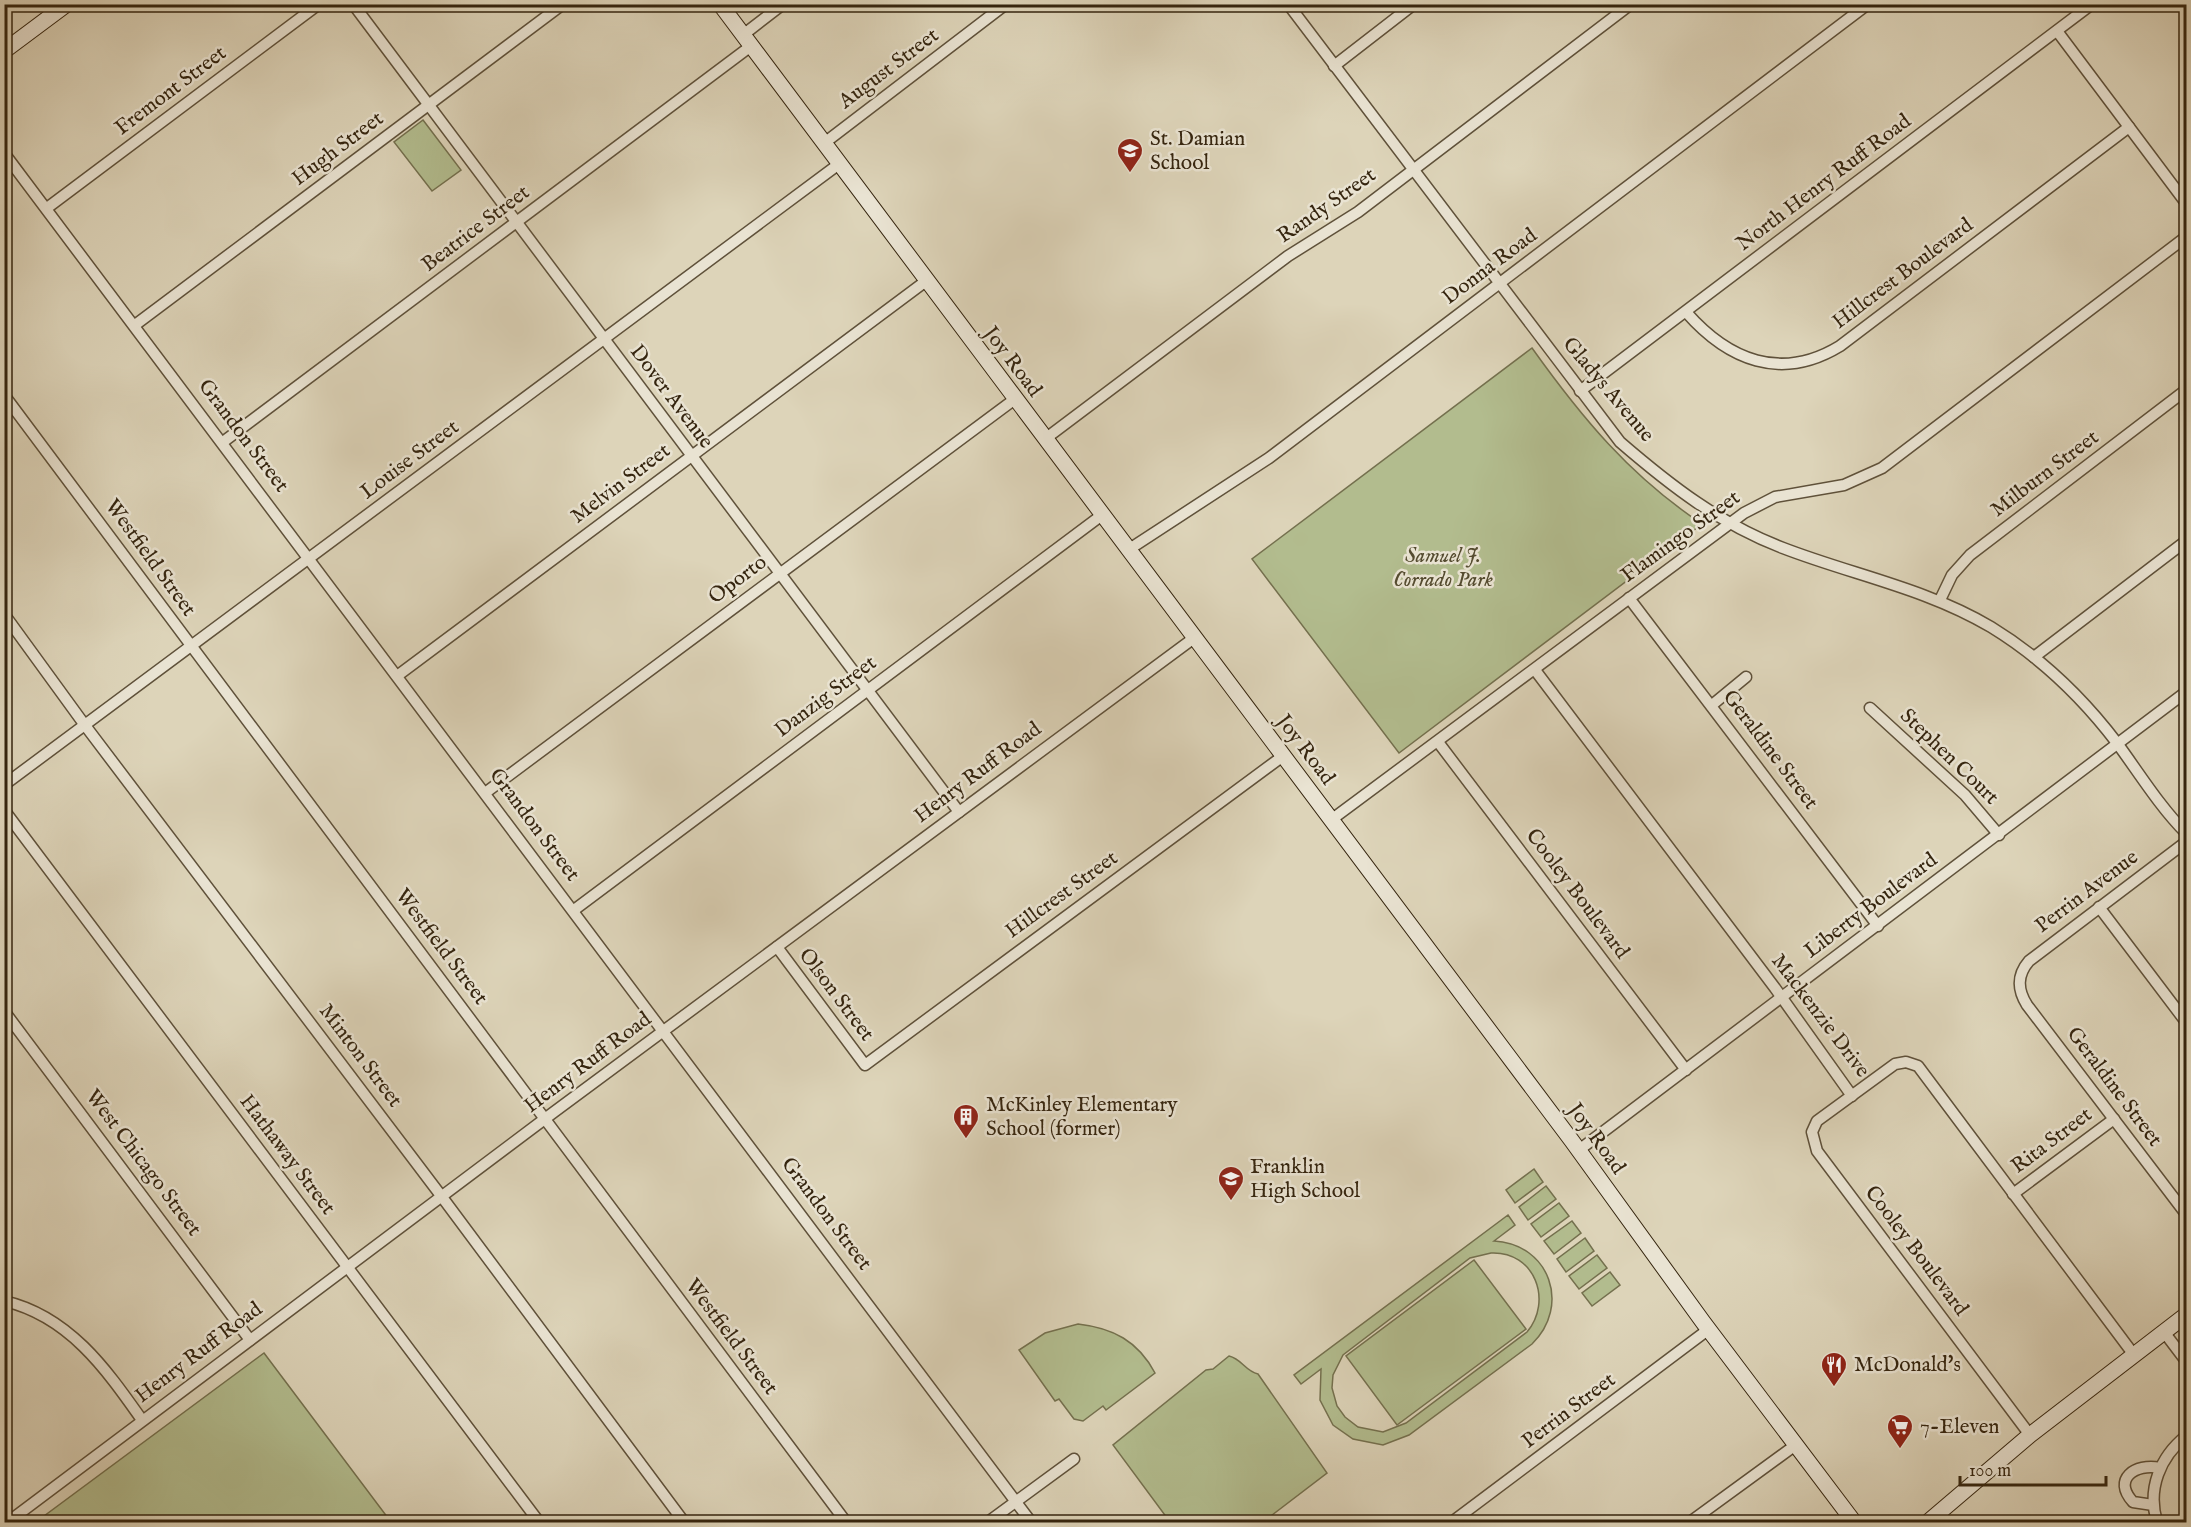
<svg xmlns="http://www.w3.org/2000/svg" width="2191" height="1527" font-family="'IM FELL English',serif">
	<rect width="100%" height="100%" fill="#ddd4b9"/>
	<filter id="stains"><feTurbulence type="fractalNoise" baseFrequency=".00333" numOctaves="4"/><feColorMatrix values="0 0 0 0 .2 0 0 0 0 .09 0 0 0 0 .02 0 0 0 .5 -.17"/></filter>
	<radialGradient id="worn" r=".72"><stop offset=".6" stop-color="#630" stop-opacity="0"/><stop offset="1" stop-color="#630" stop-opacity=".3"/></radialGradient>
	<g fill="#b2bc8e" stroke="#74704e" stroke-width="1.5" fill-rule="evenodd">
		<path d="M423,120L461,170L432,191L394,142Z"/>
		<path d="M1532,348C1582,418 1630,476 1702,524L1399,753L1252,559Z"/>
		<path d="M1534,1169L1543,1182L1515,1203L1506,1190Z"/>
		<path d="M1546,1186L1556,1199L1528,1220L1519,1207Z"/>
		<path d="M1559,1203L1569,1216L1541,1237L1531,1224Z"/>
		<path d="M1508,1215L1515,1225L1494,1241C1550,1244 1571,1306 1532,1344L1409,1435L1383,1445L1353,1439L1333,1425L1320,1400L1321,1369L1301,1384L1294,1375ZM1491,1253C1535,1251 1553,1301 1527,1332L1406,1423L1383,1432L1358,1427L1345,1417L1337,1406L1332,1388L1333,1375L1343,1355L1470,1258Z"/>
		<path d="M1572,1221L1581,1233L1554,1254L1544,1241Z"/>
		<path d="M1585,1238L1594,1251L1566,1272L1557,1259Z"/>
		<path d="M1597,1255L1607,1268L1579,1289L1569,1276Z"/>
		<path d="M1474,1260L1526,1329L1397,1425L1346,1356Z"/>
		<path d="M1610,1272L1620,1285L1592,1306L1582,1293Z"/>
		<path d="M1078,1324C1113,1328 1138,1341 1155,1373L1106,1410L1103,1406L1083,1421L1074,1419L1059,1399L1055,1401L1019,1350L1045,1333Z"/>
		<path d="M264,1353L391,1522H36Z"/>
		<path d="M1229,1356C1242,1359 1245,1371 1258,1374L1327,1473L1263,1522H1170L1113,1445L1206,1370L1213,1369Z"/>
	</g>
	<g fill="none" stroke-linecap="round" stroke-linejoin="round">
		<defs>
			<g id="street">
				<path d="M353,4L959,812"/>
				<path d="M1288,4L1620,442C1671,486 1720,524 1783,548C1853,575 1925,588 1991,627C2040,657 2082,697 2117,743C2139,773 2160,807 2186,833"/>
				<path d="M2057,31L2186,203"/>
				<path d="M743,35L783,4"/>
				<path d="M1334,66L1414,4"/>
				<path d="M823,144L1006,4"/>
				<path d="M4,153L1031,1522"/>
				<path d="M47,208L319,4"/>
				<path d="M1686,312C1728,360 1781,382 1840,346L2129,127"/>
				<path d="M135,325L563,4"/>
				<path d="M1580,391L2092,4"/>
				<path d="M4,395L846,1522"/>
				<path d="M1045,439L1288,256L1358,212L1631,4"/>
				<path d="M223,442L751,46"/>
				<path d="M1128,550L1269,458L1868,4"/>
				<path d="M1629,598L1878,926"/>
				<path d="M1940,600L1952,575L1970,555L2186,390"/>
				<path d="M4,614L84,724L442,1197L684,1522"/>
				<path d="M2034,657L2186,541"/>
				<path d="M1535,670L1775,988L1852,1096"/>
				<path d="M397,676L926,281"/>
				<path d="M1712,705L1746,677"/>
				<path d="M1870,708L1965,795L1999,835"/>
				<path d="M1438,742L1686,1070"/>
				<path d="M4,785L839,164"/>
				<path d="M485,793L1015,399"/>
				<path d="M4,810L539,1522"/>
				<path d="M1331,820L1744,513L1775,497L1844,485L1882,468L2186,237"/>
				<path d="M2186,842L2029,961C2017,975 2017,989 2027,1005L2186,1214"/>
				<path d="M2099,907L2186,1022"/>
				<path d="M574,910L1102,515"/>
				<path d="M777,947L865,1065L1283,756"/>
				<path d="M4,1011L250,1340"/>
				<path d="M1579,1150L2186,692"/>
				<path d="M2013,1194L2114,1119"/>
				<path d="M4,1301C69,1316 106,1369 142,1420"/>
				<path d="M2164,1332L2186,1361"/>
				<path d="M2030,1435L1817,1151L1812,1132L1817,1121L1895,1064L1906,1062L1918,1066L2134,1355"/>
				<path d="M2153,1505L2133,1502C2112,1479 2135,1463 2160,1468"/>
				<path d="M8,1522L554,1112L1194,638"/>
				<path d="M988,1522L1074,1459"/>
				<path d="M1452,1522L1709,1329"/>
				<path d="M1690,1522L1797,1444"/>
				<path d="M2157,1522C2147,1489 2160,1457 2186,1436"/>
			</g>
			<g id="secondary">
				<path d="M720,4L1572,1141L1703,1322L1854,1522"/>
				<path d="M4,51L67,4"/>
				<path d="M1928,1522L2030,1435L2186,1315"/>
			</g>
		</defs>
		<use href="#street" stroke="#5f513a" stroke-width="13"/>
		<use href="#secondary" stroke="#35250f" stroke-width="17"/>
		<use href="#street" stroke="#e9e3d2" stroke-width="10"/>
		<use href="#secondary" stroke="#e9e3d2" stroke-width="15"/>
	</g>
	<defs>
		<symbol id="school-pin" viewBox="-11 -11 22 30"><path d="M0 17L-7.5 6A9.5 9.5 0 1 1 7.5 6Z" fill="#8f2418" stroke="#e9e3d2"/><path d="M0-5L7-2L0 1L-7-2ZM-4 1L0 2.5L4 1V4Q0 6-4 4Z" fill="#fff"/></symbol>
		<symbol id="building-pin" viewBox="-11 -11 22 30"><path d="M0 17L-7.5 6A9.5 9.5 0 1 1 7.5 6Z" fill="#8f2418" stroke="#e9e3d2"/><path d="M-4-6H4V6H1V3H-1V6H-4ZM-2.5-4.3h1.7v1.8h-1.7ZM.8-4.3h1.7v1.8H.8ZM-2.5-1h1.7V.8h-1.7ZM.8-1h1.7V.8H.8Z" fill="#fff"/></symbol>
		<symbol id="restaurant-pin" viewBox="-11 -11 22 30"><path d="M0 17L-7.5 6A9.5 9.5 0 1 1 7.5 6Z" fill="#8f2418" stroke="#e9e3d2"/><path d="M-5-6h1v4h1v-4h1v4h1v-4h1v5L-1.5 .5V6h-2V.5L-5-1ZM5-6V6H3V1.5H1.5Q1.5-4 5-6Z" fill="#fff"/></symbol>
		<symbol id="supermarket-pin" viewBox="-11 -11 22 30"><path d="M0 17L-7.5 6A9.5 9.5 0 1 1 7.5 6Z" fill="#8f2418" stroke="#e9e3d2"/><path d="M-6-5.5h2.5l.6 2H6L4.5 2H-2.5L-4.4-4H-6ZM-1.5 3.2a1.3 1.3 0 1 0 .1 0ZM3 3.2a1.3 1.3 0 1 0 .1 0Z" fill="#fff"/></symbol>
	</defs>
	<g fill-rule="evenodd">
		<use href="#school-pin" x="1115" y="136" width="30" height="40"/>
		<use href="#building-pin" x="951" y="1102" width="30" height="40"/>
		<use href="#school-pin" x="1216" y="1164" width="30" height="40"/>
		<use href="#restaurant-pin" x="1819" y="1350" width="30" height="40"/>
		<use href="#supermarket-pin" x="1885" y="1412" width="30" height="40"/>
	</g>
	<g text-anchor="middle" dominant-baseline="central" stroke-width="5" stroke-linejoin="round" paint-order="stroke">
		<g font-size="21" fill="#35250f" stroke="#e9e3d2">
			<text transform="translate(889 69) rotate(-37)">August Street</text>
			<text transform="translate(171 91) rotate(-37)">Fremont Street</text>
			<text transform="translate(338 149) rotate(-37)">Hugh Street</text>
			<text transform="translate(1824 183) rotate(-37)">North Henry Ruff Road</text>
			<text transform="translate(1327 206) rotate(-35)">Randy Street</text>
			<text transform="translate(476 229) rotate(-37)">Beatrice Street</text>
			<text transform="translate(1490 267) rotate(-37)">Donna Road</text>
			<text transform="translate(1903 274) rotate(-37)">Hillcrest Boulevard</text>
			<text transform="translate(1012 362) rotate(53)">Joy Road</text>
			<text transform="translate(1608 390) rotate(50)">Gladys Avenue</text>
			<text transform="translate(671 397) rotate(53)">Dover Avenue</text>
			<text transform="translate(243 436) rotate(53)">Grandon Street</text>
			<text transform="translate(410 460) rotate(-37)">Louise Street</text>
			<text transform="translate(2045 474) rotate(-37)">Milburn Street</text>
			<text transform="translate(621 484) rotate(-37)">Melvin Street</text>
			<text transform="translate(1681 537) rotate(-36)">Flamingo Street</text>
			<text transform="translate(150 558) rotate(54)">Westfield Street</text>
			<text transform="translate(738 580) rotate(-37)">Oporto</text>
			<text transform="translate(826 697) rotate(-37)">Danzig Street</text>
			<text transform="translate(1305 750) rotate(53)">Joy Road</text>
			<text transform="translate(1770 750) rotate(53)">Geraldine Street</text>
			<text transform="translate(1949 757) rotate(44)">Stephen Court</text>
			<text transform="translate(978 773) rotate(-37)">Henry Ruff Road</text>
			<text transform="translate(534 825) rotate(53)">Grandon Street</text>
			<text transform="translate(2087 892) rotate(-37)">Perrin Avenue</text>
			<text transform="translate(1577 894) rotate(53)">Cooley Boulevard</text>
			<text transform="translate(1062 895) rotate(-36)">Hillcrest Street</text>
			<text transform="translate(1871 906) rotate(-37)">Liberty Boulevard</text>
			<text transform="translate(441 947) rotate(53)">Westfield Street</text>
			<text transform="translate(836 995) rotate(53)">Olson Street</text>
			<text transform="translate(1820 1016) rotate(53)">Mackenzie Drive</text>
			<text transform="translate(360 1056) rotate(53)">Minton Street</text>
			<text transform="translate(588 1063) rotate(-37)">Henry Ruff Road</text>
			<text transform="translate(2114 1087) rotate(53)">Geraldine Street</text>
			<text transform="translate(1596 1139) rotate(54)">Joy Road</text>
			<text transform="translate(2052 1141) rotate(-37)">Rita Street</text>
			<text transform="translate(287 1155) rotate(53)">Hathaway Street</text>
			<text transform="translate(143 1163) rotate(53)">West Chicago Street</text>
			<text transform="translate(826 1214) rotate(53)">Grandon Street</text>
			<text transform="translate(1916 1251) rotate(53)">Cooley Boulevard</text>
			<text transform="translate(731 1337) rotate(53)">Westfield Street</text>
			<text transform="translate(199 1353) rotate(-37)">Henry Ruff Road</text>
			<text transform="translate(1569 1411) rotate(-37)">Perrin Street</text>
		</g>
		<g font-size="21" fill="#35250f" stroke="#e9e3d2" text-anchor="start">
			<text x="1150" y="139">St. Damian<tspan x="1150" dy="24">School</tspan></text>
			<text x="986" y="1105">McKinley Elementary<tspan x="986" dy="24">School (former)</tspan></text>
			<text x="1250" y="1167">Franklin<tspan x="1250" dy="24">High School</tspan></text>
			<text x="1854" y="1365">McDonald's</text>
			<text x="1920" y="1427">7-Eleven</text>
		</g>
		<g font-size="21" font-style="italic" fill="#544b2f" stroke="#e9e3d2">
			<text x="1443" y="556">Samuel J.<tspan x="1443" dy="24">Corrado Park</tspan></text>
		</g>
	</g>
	<rect width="2191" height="1527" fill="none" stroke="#ddd4b9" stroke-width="24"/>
	<rect x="6" y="6" width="2179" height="1515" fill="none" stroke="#35250f" stroke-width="3"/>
	<rect x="12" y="12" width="2167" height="1503" fill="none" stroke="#35250f" stroke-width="1.5"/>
	<path d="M1960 1476v9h146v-9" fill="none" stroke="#35250f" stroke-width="3"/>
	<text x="1969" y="1476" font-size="18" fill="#35250f" stroke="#e9e3d2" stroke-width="4.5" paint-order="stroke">100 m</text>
	<rect width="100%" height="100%" filter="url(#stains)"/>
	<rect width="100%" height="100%" fill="url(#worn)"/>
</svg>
